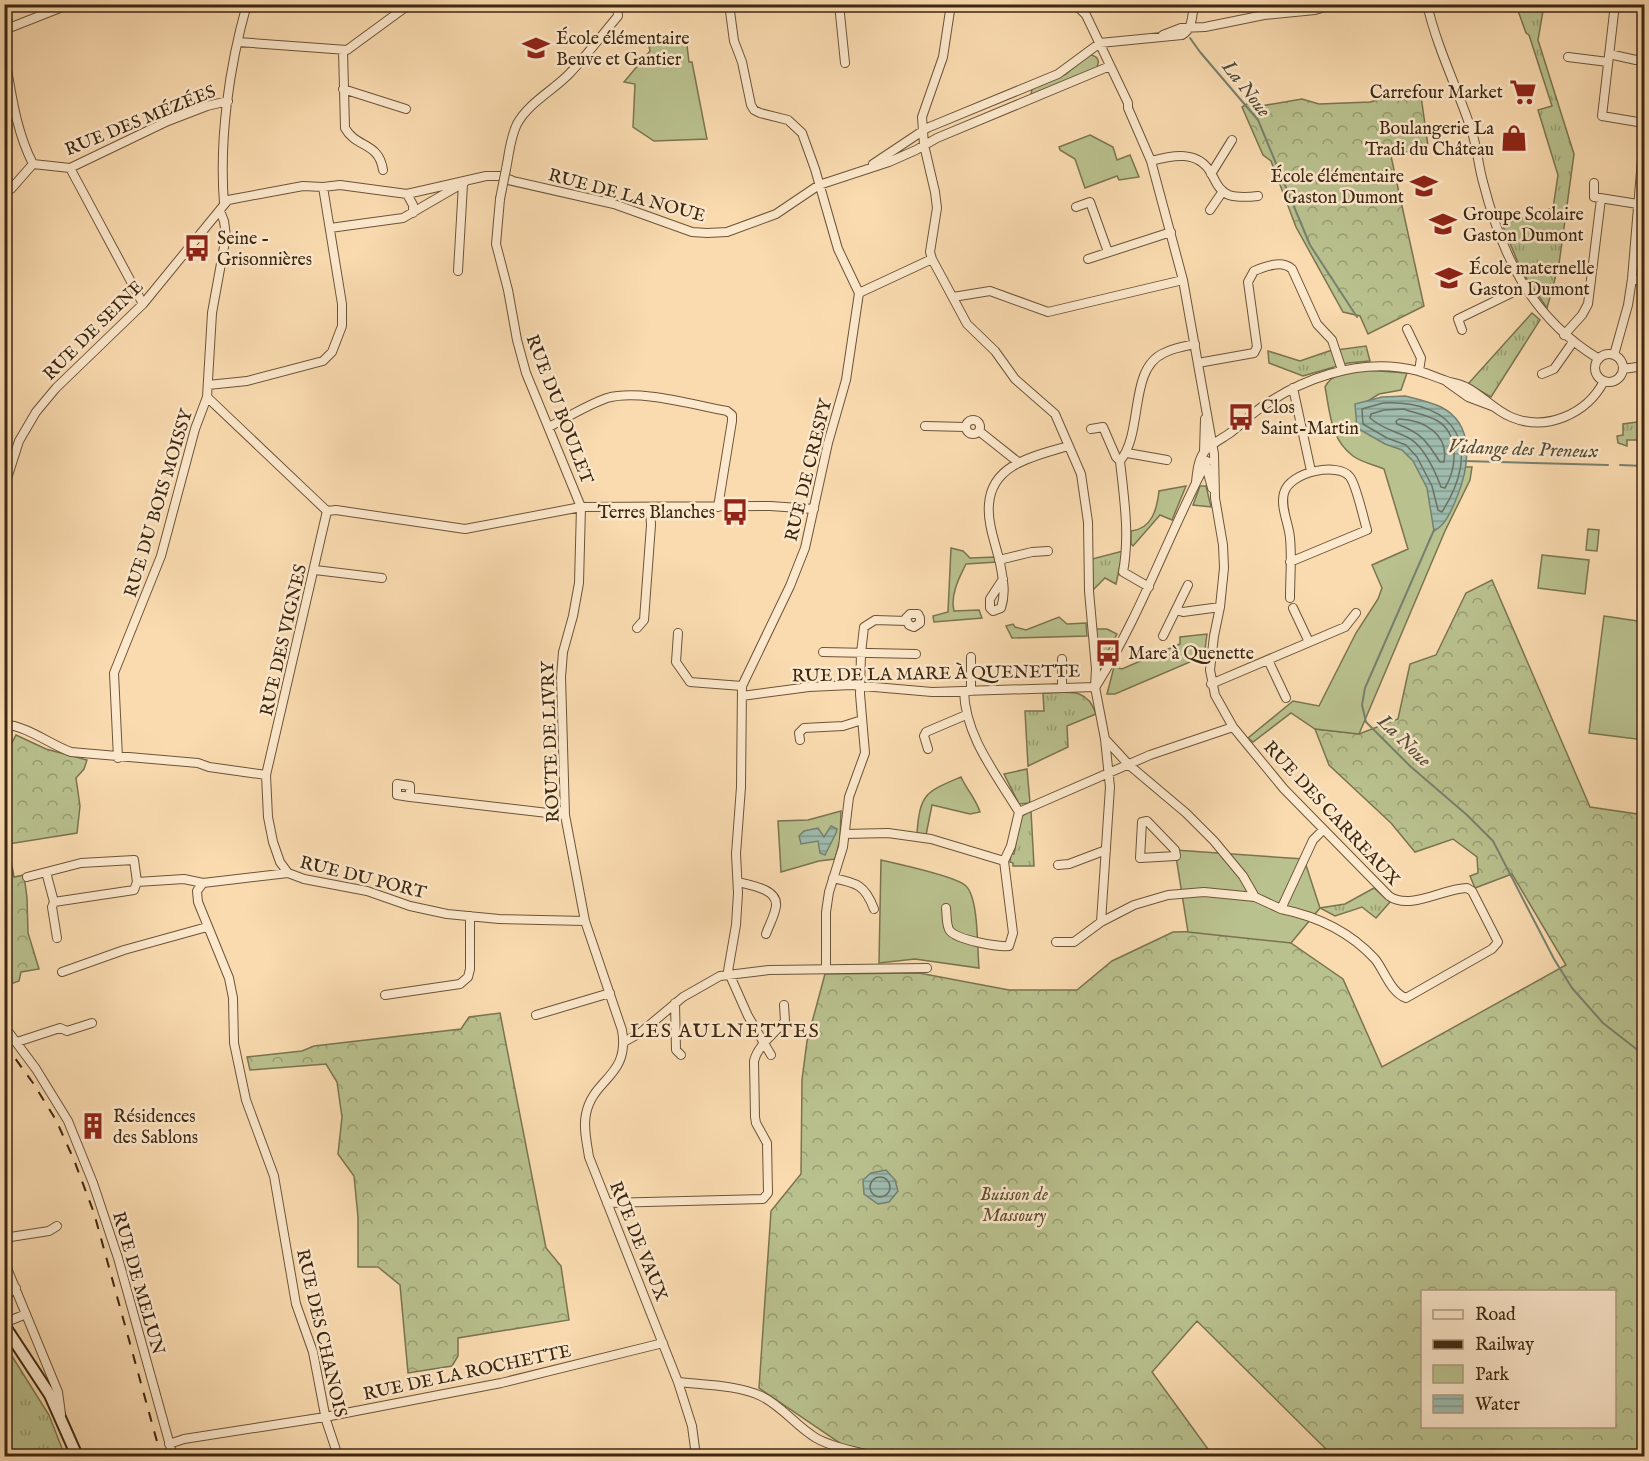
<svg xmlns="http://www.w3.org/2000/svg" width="1649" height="1461" font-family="'IM FELL English',serif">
	<defs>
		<pattern id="grass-tufts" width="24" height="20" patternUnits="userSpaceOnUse" patternTransform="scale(1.5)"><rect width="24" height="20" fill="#b9c18e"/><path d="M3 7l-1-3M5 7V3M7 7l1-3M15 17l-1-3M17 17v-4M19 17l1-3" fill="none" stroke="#989d73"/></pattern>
		<pattern id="forest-crowns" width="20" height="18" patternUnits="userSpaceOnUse" patternTransform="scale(1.5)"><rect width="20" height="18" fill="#b9c18e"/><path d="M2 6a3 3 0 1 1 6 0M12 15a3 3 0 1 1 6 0" fill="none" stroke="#989d73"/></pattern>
		<pattern id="water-rules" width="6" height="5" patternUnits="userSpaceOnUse" patternTransform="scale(1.5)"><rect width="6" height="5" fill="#9ebbae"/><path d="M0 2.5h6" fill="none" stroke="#82988c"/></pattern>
	</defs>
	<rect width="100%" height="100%" fill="#fadbb0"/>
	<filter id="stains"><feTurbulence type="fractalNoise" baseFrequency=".00333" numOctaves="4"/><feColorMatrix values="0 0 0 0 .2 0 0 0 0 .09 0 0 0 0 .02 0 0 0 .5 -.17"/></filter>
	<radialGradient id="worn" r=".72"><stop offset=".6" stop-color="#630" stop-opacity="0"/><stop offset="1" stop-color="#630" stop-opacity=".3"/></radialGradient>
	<!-- grass -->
	<path fill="url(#grass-tufts)" stroke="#7a7450" stroke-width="1.5" d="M1516 5H1544L1538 40 1574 154 1559 264 1547 308 1522 272 1502 224 1553 208 1558 175 1538 110 1552 106 1529 35 1526 33Z
		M1532 313 1540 320 1491 397 1468 384Z
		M1366 346 1370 361 1348 363 1303 376 1269 363 1268 351 1300 361 1329 351Z
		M1644 421V440H1627V446L1618 443 1617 436 1623 435V424Z
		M1123 551 1116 584 1105 578 1093 590 1092 559Z
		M1043 693C1067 693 1087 686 1096 714L1067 726 1068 747 1028 766 1025 711H1044Z
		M1027 769 1030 803 1019 804 1004 774Z
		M1031 811 1034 866H1013V863L1010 862 1011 854H1014L1020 817Z
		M1374 888 1390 902 1376 918 1362 907 1335 916 1320 908 1345 904Z
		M5 1345 49 1415 65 1456H5Z"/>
	<!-- forest -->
	<path fill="url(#forest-crowns)" stroke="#7a7450" stroke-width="1.5" fill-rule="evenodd" d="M1420 89 1428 146 1391 156 1424 306 1368 334 1360 316 1343 312 1296 227 1271 161 1263 155 1242 107 1253 100 1261 106 1302 99 1319 104 1370 102Z
		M1492 580 1590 807 1644 815V1456H1333L1197 1321 1152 1372 1213 1456H844V1446L759 1388 771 1211 801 1174 802 1080 807 1041 825 974 919 973 1009 990H1077L1112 961 1173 932 1272 930 1343 979 1382 1067 1566 965 1512 874 1475 888 1470 876 1478 873 1477 857 1453 839 1415 852 1391 823 1329 765 1315 729 1359 734 1398 719 1410 664 1436 655 1466 593ZM1422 1292H1614V1426H1422Z
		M16 735 46 749 87 760 84 769 76 778 80 806 77 833 8 844 14 877 24 875 27 898 28 933 39 969 21 972 19 981 5 986 4 758Z
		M500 1013 546 1248 561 1266 569 1320 458 1338V1356L452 1366 408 1373 400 1285 378 1267H358V1217L354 1176 338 1154 342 1117 337 1082 326 1064 250 1070 247 1057 302 1051 314 1046 461 1029 469 1017Z"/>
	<!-- green -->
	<path fill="#b9c18e" stroke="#7a7450" stroke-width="1.5" d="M686 37 689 62H692L707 139 654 141 633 127 635 84 624 82 650 51 649 46 658 45 659 40Z
		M1090 55C1100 56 1100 64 1095 70L1031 95 1032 88 1066 74 1084 58Z
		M1090 135 1113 147 1117 160 1130 155 1139 177 1119 180 1117 176 1085 188 1075 159 1060 150 1059 147Z
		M1365 370 1407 373 1401 390 1379 394 1360 406 1459 467H1472L1470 480 1445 531 1359 734 1315 729 1291 713 1253 742 1248 738 1293 701 1319 706 1356 633 1378 599 1382 588 1372 565 1408 549 1384 469C1374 465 1361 462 1353 456 1330 439 1330 412 1325 387 1332 372 1351 372 1365 370Z
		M1186 486 1172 520 1160 515 1133 546 1131 544V531C1152 529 1157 509 1159 491Z
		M1200 486H1206L1211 507 1193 505Z
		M1588 529 1599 530 1597 551 1586 550Z
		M951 548 963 551 970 558 996 557 997 562 966 564C959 578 950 595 954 611L979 610 982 618 934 622 933 616 948 612Z
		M1542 555 1589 560 1585 594 1538 588Z
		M1604 616 1644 622V740L1589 733Z
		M1059 617 1067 624 1086 623 1087 636 1012 638 1006 626 1013 624 1015 627 1026 630Z
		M1095 629H1107L1117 634 1101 664H1099Z
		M1207 634 1204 656 1115 694H1107L1114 667 1122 669 1180 644V637Z
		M961 777C967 790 976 799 980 812L970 814 932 805 926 835 917 833C920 793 926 792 961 777Z
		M841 811 840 840 835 859 819 861 781 872 778 821 808 820Z
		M1175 850 1304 859 1320 908 1291 943 1188 932Z
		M881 860C897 864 957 876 966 886 979 899 977 949 979 968L915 959 879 963Z"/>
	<!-- water -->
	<path fill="url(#water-rules)" stroke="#77806f" stroke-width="1.5" d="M1405 396C1417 399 1430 402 1441 407 1476 425 1469 467 1457 497 1452 509 1446 525 1434 531L1427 488 1413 461 1402 450 1385 444 1357 428 1355 404 1382 397Z
		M831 826 837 829 836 833 825 855 820 853 818 841 801 844 799 836 804 831 818 828 824 837Z
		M886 1170 895 1180 898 1191 889 1202 878 1204 864 1194 863 1180 871 1173Z"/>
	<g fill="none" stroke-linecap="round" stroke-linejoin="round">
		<!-- shore -->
		<path stroke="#6d7160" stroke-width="1.5" d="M1383 403C1459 400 1482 449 1442 512L1438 510 1432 486 1417 457 1406 445 1387 438 1363 424 1362 409Z
			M1404 409C1414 413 1426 415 1436 420 1460 433 1457 468 1445 488L1441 487C1435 471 1424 445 1407 437 1394 431 1381 428 1370 418L1371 414 1384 410Z
			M1399 419C1424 420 1449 434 1444 462H1440C1426 440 1421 433 1397 424L1396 421Z
			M870 1187a10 10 0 1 1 20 0a10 10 0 1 1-20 0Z"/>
		<!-- stream -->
		<path stroke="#77806f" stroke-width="2" d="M1190 38 1200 52 1258 120 1310 245 1357 317
			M1464 461 1608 465
			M1620 465 1644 466
			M1434 530 1365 688 1362 705 1366 722 1410 766 1467 815 1493 841 1554 959 1572 988 1603 1023 1644 1055"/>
		<defs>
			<path id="street" d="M729 4 734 41 742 62 751 105 754 110 760 113 788 120 802 133 815 169 838 249 859 293 846 380 828 443 805 548 790 586 742 686 741 787 736 854 738 893 736 925 728 971 748 1016 771 1055
				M839 4 845 63
				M951 4 943 57 922 117 924 145 935 192 937 208 930 252 932 259 967 324 995 351 1015 379 1055 414 1081 474 1088 522 1089 591 1096 669 1095 687 1105 739 1110 787 1101 922
				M1075 4 1086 15 1128 103V108L1151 161 1183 280 1214 454 1215 498 1223 545 1224 568 1220 607 1214 636 1210 670 1215 695 1233 727 1284 789 1389 896C1410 911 1444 888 1467 888L1472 891 1498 942 1492 949 1406 998C1391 993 1384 970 1375 959 1350 932 1316 916 1281 909
				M1427 4C1437 48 1457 87 1471 129 1477 146 1478 164 1483 182 1502 256 1531 318 1599 359
				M1615 4 1602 116 1644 123
				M4 30 70 4
				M1163 35 1181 28 1205 27 1264 15 1315 10 1335 4
				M238 42 347 50 403 9 414 4
				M343 50 345 128C356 148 379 142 383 170
				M4 52C11 90 15 129 33 164
				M1609 54 1636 60
				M1568 57 1608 62
				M343 89 406 109
				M1151 161C1173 155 1198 150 1211 173 1216 182 1219 191 1229 195 1238 198 1249 197 1258 196
				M873 164 927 128 1058 74 1100 43 1182 35C1193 29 1192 15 1194 4
				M70 168 143 304
				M506 169C509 155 510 138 517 124 528 103 554 90 570 73 587 55 602 35 618 16L617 4
				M1211 174 1232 140
				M508 180 614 204 692 232 707 233 727 232 776 214 819 185 889 162 916 150 937 138 1110 66
				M1594 183V197L1644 205
				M4 193 11 189 33 164 70 168 168 121 207 106 228 101
				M407 194 413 205V213
				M500 199 496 244 508 290 517 340 526 373 581 507 579 583 573 616 563 652 561 677 565 815 585 921 622 1030C630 1077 593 1078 586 1114 583 1128 587 1143 589 1157L678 1382 692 1426 696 1456
				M224 204C219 139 229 67 247 4
				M1076 207 1090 202 1108 252
				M1210 210 1223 191
				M220 211 224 221 226 236 212 313 207 397 327 511
				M330 228 403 218 465 182
				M1088 259 1171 232
				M458 271 463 184
				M1632 279 1644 281
				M859 293 932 259
				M953 297 990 291 1048 312 1183 280
				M1407 329 1421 358 1419 371
				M1462 330 1458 319 1524 287
				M1564 335 1582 315 1588 304 1601 199
				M1595 368a14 14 0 1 1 28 0a14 14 0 1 1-28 0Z
				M1614 355 1628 305 1632 279 1644 136
				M1198 363 1254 353 1257 347 1248 282 1254 271C1266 266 1282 260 1292 269L1317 324 1332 340 1342 370
				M1623 369 1644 366
				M1542 374 1554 369 1573 342
				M1447 382 1468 397 1492 406
				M208 385 247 381 323 361 332 352 342 326V304L323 187
				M1293 388 1311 471
				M966 427a7 7 0 1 1 14 0a7 7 0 1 1-14 0Z
				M925 426 966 427
				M549 427C568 417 587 405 607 398 640 389 693 405 727 411L732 415V421L718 507
				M1091 429 1103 427 1116 457 1120 461
				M979 431 1018 462
				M1204 452 1205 419
				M1127 453 1167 460
				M1205 462 1212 488
				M1196 482C1197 473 1198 459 1205 451 1211 444 1223 438 1230 433 1238 427 1244 421 1251 415 1297 379 1360 356 1418 371 1427 373 1435 377 1444 380 1451 383 1459 383 1466 387 1482 395 1494 410 1511 417 1546 432 1587 414 1604 381
				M4 488 19 441 36 412 56 388 143 304 228 200 303 186 323 187 340 185 407 194 486 176H501L511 180
				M327 511 336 510 465 529 581 507 770 506 814 509
				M999 560 1032 552 1048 551
				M1290 562 1367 530C1363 517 1357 487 1350 477 1339 462 1290 471 1284 493 1280 507 1289 524 1290 538 1292 558 1290 578 1290 598
				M315 570 382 578
				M1003 579 990 599V608L993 611 1001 608C1006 593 1003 579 1000 563 996 545 987 523 989 504 992 463 1036 456 1068 446
				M1149 587 1123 572C1130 535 1124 498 1120 461 1144 432 1128 369 1164 353 1173 348 1185 346 1195 344
				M1293 608 1309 642
				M1176 610 1183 612 1220 607
				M637 628 644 620 651 525 650 508
				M678 633 676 662 690 682 742 686
				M1163 636 1188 585
				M823 652 916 654
				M1062 659V688
				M1268 660 1286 698
				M1211 684 1345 627 1356 613
				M1096 686C1141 615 1168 535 1207 461
				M971 691V657
				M742 696 809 687 851 685 932 692 1095 687
				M4 724C29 727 49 744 71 752L198 763 209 767 266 775 268 817 273 842 280 862 288 873 304 879 367 891 410 906 447 914 499 919 585 921
				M800 740 799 733 804 728 843 726 862 720
				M1106 740 1129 765 1186 813 1214 841 1243 876 1255 897 1281 909 1313 840 1323 830
				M928 749 924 736 926 732 966 715
				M118 758 114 673 161 556 195 429 207 397
				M266 775 327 511
				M410 797V786L397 784V795L410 797 565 815
				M1019 812 1150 755 1233 727
				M1147 821 1175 850 1176 856 1140 858 1142 822Z
				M845 834 888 833 931 839 1004 861
				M1058 865 1069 864 1106 850
				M46 872 54 902 134 890 137 882
				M288 873 203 883 197 891 198 902 229 978 233 998 234 1043 246 1100 274 1176 296 1304 313 1352 326 1420 338 1456
				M27 877 81 863 134 860 137 882 184 879 203 883
				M833 878C857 883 865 885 874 909
				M738 882C750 885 778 889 776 906 775 915 769 925 766 934
				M54 902 52 907 57 938
				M946 908C947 916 946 926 950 931 958 940 997 947 1009 946L1013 933 1004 861 1011 846 1019 812C996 774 965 736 964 691
				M1056 942H1074L1101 922 1134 905 1168 895 1204 892 1255 897
				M826 969V912L829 892 843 847 849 797 865 753 860 694 861 653 864 627 875 620 907 621 909 625 914 627 920 623V618L918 614H910L906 618 907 621
				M62 972 124 950 207 927
				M385 995 460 984 468 977 470 969V916
				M675 1003 676 1050 681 1055
				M536 1015 610 993
				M4 1026 36 1069 68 1121 93 1183 118 1258 173 1456
				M17 1042 60 1028 67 1031 92 1023
				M624 1042 640 1033 683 997 720 976 769 970 927 968
				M607 1203 763 1199 768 1193 767 1143 756 1123 755 1117 754 1061C758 1045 774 1034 785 1021L784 1005
				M4 1238 49 1231 57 1226
				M4 1261 58 1392 61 1414
				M4 1296 16 1288
				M4 1323 26 1314
				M678 1382C704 1385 737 1385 761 1396 782 1406 796 1426 816 1438 834 1448 855 1451 874 1456
				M169 1444 184 1439 325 1417 501 1383 663 1343"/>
			<path id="secondary" d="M4 1325 50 1395 77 1456"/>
		</defs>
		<!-- street casing -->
		<use href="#street" stroke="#6c5439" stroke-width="10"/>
		<!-- secondary casing -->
		<use href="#secondary" stroke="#3c2711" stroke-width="14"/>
		<!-- street -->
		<use href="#street" stroke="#fce8cc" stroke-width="8"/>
		<!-- secondary -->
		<use href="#secondary" stroke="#fce8cc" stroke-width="10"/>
		<!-- rail -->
		<path stroke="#3c2711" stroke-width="2" stroke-dasharray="10 10" stroke-linecap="butt" d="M4 1043 33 1083 56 1120 74 1160 94 1213 161 1456"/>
		<defs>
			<path id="street-bridge" d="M500 199 506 169"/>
		</defs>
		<!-- street-bridge casing -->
		<use href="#street-bridge" stroke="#6c5439" stroke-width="10" stroke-linecap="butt"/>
		<!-- street-bridge -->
		<use href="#street-bridge" stroke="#fce8cc" stroke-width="8"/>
	</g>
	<!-- icons -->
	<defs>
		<symbol id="school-bare" viewBox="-9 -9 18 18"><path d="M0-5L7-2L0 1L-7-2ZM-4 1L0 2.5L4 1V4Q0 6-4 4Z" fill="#8f2418" stroke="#fce8cc" stroke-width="2.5" paint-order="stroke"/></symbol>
		<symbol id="supermarket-bare" viewBox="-9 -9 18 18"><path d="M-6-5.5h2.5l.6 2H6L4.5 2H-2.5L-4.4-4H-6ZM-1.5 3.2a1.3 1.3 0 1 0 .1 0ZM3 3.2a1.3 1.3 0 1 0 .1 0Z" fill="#8f2418" stroke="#fce8cc" stroke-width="2.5" paint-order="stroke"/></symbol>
		<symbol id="shop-bare" viewBox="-9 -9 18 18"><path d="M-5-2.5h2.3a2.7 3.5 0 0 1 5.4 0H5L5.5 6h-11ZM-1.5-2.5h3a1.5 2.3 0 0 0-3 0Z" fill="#8f2418" stroke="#fce8cc" stroke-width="2.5" paint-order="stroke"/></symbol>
		<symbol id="bus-bare" viewBox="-9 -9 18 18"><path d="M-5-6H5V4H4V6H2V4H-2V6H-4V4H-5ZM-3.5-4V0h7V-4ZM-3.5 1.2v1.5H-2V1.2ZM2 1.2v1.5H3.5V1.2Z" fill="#8f2418" stroke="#fce8cc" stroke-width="2.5" paint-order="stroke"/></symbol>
		<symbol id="building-bare" viewBox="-9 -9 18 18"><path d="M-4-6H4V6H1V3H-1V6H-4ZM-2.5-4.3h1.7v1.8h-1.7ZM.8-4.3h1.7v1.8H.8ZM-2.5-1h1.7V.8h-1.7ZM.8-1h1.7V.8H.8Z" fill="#8f2418" stroke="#fce8cc" stroke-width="2.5" paint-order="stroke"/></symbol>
	</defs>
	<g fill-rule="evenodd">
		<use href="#school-bare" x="517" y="29" width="38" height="38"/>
		<use href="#supermarket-bare" x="1504" y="73" width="38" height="38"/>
		<use href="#shop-bare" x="1495" y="119" width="38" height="38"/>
		<use href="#school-bare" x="1405" y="167" width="38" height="38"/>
		<use href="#school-bare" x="1424" y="205" width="38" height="38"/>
		<use href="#bus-bare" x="178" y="229" width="38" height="38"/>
		<use href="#school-bare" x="1430" y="259" width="38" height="38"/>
		<use href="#bus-bare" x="1222" y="398" width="38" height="38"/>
		<use href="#bus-bare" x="716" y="493" width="38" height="38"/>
		<use href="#bus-bare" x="1089" y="634" width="38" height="38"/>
		<use href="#building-bare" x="74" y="1107" width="38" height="38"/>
	</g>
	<g text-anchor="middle" stroke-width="5" stroke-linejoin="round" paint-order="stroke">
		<!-- poi labels -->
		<g font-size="18" fill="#3c2711" stroke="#fce8cc" text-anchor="start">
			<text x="556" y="44">École élémentaire<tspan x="556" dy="21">Beuve et Gantier</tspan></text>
			<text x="1503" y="98" text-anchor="end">Carrefour Market</text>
			<text x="1494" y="134" text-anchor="end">Boulangerie La<tspan x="1494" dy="21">Tradi du Château</tspan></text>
			<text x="1404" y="182" text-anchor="end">École élémentaire<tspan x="1404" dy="21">Gaston Dumont</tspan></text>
			<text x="1463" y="220">Groupe Scolaire<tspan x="1463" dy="21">Gaston Dumont</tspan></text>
			<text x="217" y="244">Seine -<tspan x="217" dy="21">Grisonnières</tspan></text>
			<text x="1469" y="274">École maternelle<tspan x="1469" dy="21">Gaston Dumont</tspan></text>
			<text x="1261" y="413">Clos<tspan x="1261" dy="21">Saint-Martin</tspan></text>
			<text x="715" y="518" text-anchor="end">Terres Blanches</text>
			<text x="1128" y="659">Mare à Quenette</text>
			<text x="113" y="1122">Résidences<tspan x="113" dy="21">des Sablons</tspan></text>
		</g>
		<!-- street labels -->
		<g font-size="18" fill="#3c2711" stroke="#fce8cc">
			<text transform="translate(140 120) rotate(-22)" y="6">RUE DES MÉZÉES</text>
			<text transform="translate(627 195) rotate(15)" y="6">RUE DE LA NOUE</text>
			<text transform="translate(93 330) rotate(-45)" y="6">RUE DE SEINE</text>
			<text transform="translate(560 409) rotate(69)" y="6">RUE DU BOULET</text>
			<text transform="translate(808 470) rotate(-76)" y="6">RUE DE CRESPY</text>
			<text transform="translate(158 503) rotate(-73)" y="6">RUE DU BOIS MOISSY</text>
			<text transform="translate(283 640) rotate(-77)" y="6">RUE DES VIGNES</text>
			<text transform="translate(936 673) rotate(-1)" y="6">RUE DE LA MARE À QUENETTE</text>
			<text transform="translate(550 742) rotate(-92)" y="6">ROUTE DE LIVRY</text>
			<text transform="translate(1332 813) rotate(47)" y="6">RUE DES CARREAUX</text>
			<text transform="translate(363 877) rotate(14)" y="6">RUE DU PORT</text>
			<text transform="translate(639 1241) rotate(68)" y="6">RUE DE VAUX</text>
			<text transform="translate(139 1283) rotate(74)" y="6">RUE DE MELUN</text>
			<text transform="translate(322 1333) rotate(77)" y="6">RUE DES CHANOIS</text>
			<text transform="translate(467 1372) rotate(-12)" y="6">RUE DE LA ROCHETTE</text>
		</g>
		<!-- park labels -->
		<g font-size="18" font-style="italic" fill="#5b4e30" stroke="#fce8cc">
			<text x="1014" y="1200">Buisson de<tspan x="1014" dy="21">Massoury</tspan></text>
		</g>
		<!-- water labels -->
		<g font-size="20" font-style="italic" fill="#544c38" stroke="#fce8cc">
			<text transform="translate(1247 88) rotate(52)" y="7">La Noue</text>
			<text transform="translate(1523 448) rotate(2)" y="7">Vidange des Preneux</text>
			<text transform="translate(1405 740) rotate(44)" y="7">La Noue</text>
		</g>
		<!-- neighbourhood labels -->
		<g font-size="20" letter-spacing="1.5" fill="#3c2711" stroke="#fce8cc">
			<text x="725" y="1037">LES AULNETTES</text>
		</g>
	</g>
	<!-- margin -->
	<rect width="1649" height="1461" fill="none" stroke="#fadbb0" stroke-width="24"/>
	<rect x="6" y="6" width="1637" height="1449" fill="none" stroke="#3c2711" stroke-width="3"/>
	<rect x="12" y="12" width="1625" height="1437" fill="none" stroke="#3c2711" stroke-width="1.5"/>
	<!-- legend -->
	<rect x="1421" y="1290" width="195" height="138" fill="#fce8cc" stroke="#af9b81" stroke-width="1.5"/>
	<rect x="1433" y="1310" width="30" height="9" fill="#fce8cc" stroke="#af9b81" stroke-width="1.5"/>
	<text x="1475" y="1320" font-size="18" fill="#3c2711">Road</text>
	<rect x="1433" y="1340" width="30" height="9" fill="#3c2711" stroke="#af9b81" stroke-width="1.5"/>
	<text x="1475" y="1350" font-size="18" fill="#3c2711">Railway</text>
	<rect x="1433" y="1365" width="30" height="18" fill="#b9c18e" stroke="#af9b81" stroke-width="1.5"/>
	<text x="1475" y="1380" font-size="18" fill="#3c2711">Park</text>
	<rect x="1433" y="1395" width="30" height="18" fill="url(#water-rules)" stroke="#af9b81" stroke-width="1.5"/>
	<text x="1475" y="1410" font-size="18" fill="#3c2711">Water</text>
	<rect width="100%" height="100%" filter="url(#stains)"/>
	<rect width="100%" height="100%" fill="url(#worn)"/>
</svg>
